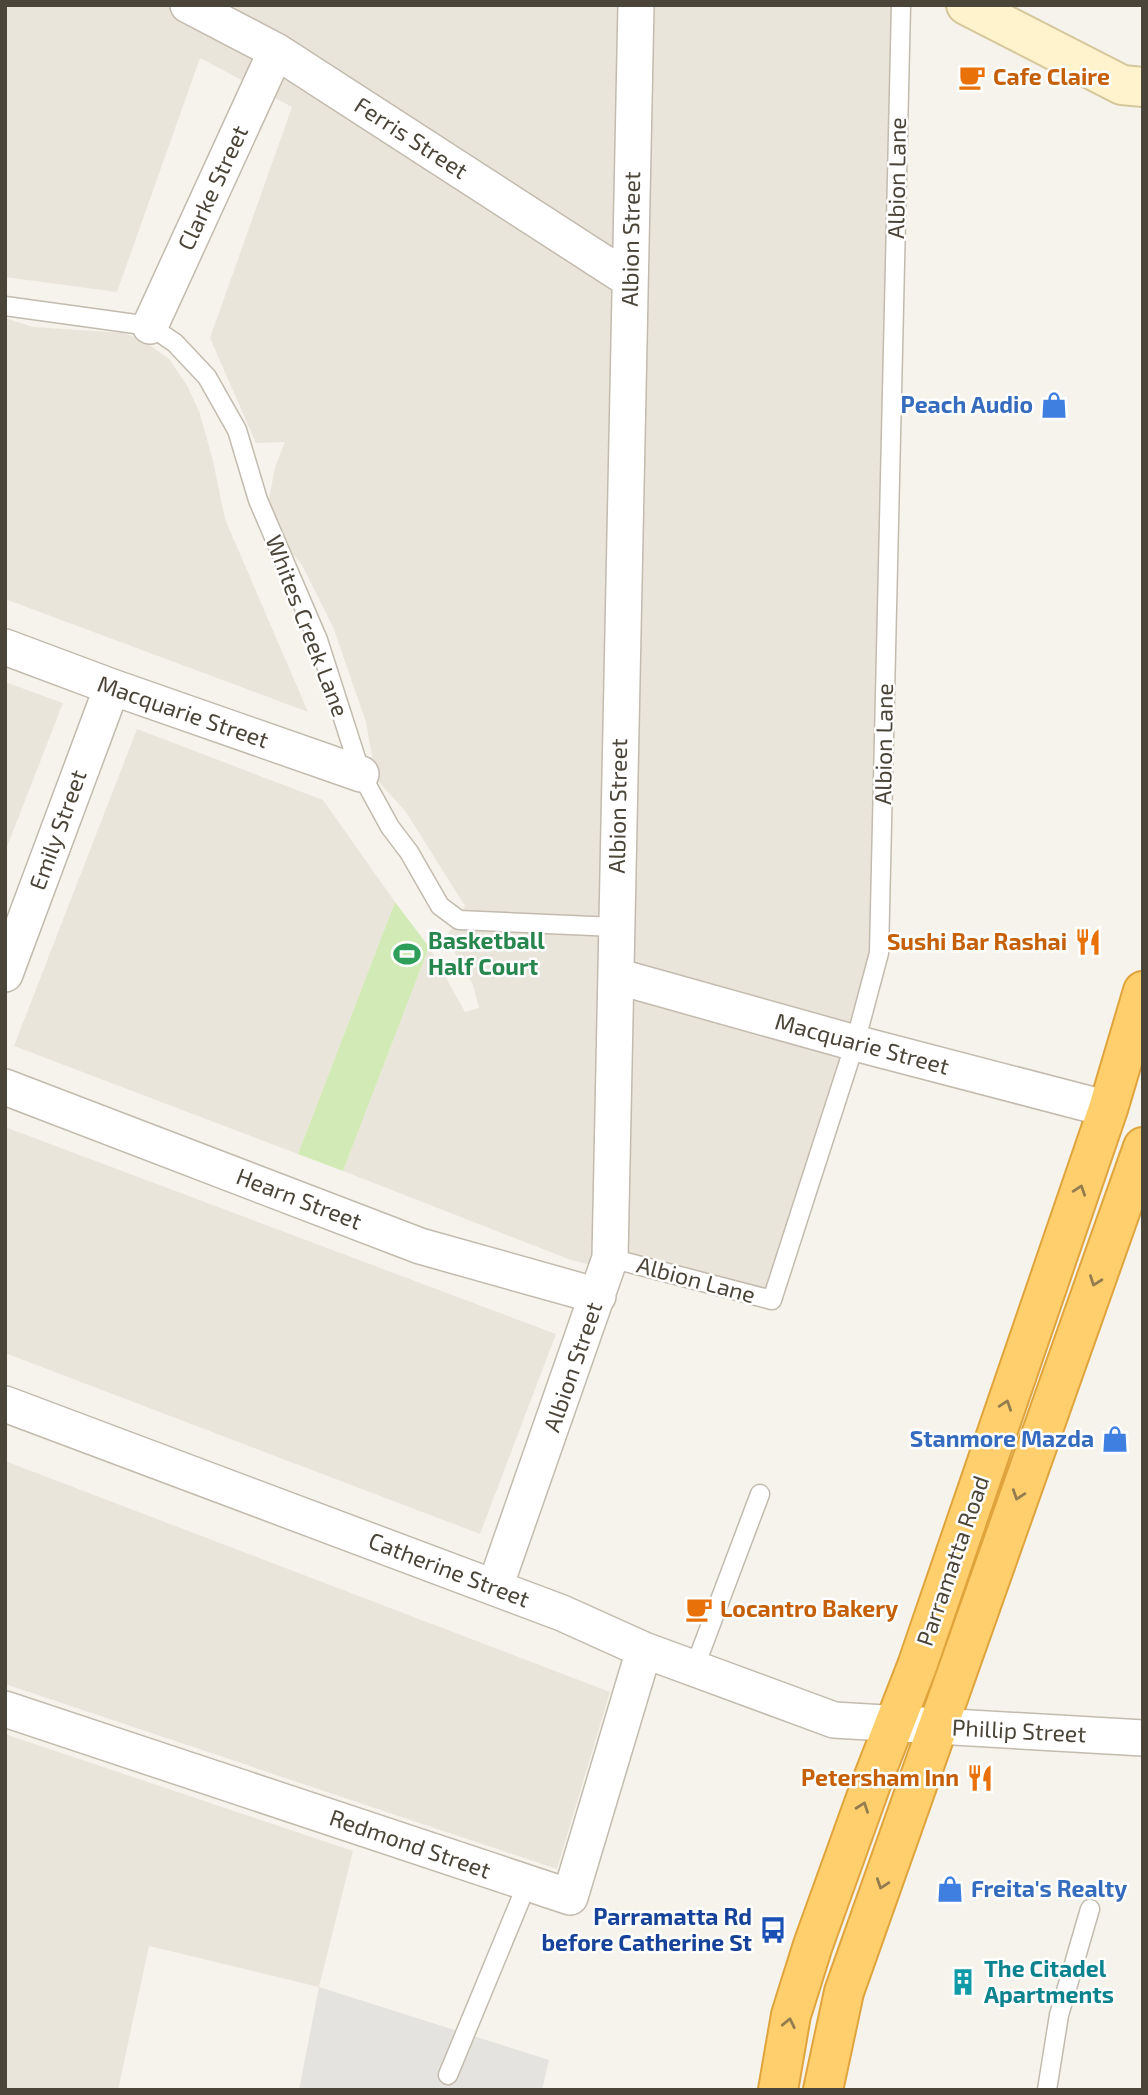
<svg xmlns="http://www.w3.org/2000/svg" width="1148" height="2095" font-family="'Exo 2',sans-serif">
	<rect width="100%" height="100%" fill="#f6f3ec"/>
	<!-- residential -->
	<path fill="#eae5da" d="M5 5H901L879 953 772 1300 610 1258 607 1269 571 1260 343 1171 429 947 465 1012 479 1008 473 985 446 937 465 906 406 812 376 779 366 722 333 627 302 565 274 532 267 510 275 467 285 442 256 443 210 338 292 107 200 58 117 292 5 277Z
		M5 318 33 327 124 333 144 341 169 359 188 387 200 414 213 461 225 519 308 712 5 599Z
		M5 682 63 703 5 852Z
		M137 729 323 800 395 902 298 1154 14 1046Z
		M5 1127 556 1334 480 1534 5 1353Z
		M5 1461 610 1692 557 1869 5 1684Z
		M5 1734 353 1851 319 1987 149 1946 118 2090H5Z"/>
	<!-- green -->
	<path fill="#d2eab5" d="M395 902 429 947 343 1171 298 1154Z"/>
	<!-- parking -->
	<path fill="#e5e3e0" d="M319 1987 549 2060 542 2090H299Z"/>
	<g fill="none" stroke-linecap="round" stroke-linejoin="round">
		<defs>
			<path id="lane" d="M5 306 150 326 175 343 207 377 237 430 258 500 318 640 361 774 390 827 409 852 440 906 459 920 615 927
				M610 1258 772 1300 855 1043 879 953 901 5
				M694 1669 760 1494
				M448 2075 527 1884
				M1047 2090 1059 2015 1090 1909"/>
			<path id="street" d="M188 5 276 51 630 280
				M150 326 276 51
				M5 647 112 687 361 774
				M5 974 112 687
				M616 976 855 1043 1108 1109
				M5 1087 420 1246 598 1296
				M5 1404 562 1613 644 1650 834 1720 1143 1738
				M495 1587 610 1258 636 5
				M5 1709 570 1897 644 1650"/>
			<path id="secondary" d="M966 5 1122 85 1143 87"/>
			<path id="highway" d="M778 2090 791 2015 813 1945 871 1784 917 1666 1108 1109 1143 991
				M823 2090 844 1992 1143 1147"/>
		</defs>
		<!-- lane casing -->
		<use href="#lane" stroke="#c2bbae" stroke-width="21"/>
		<!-- street casing -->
		<use href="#street" stroke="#c2bbae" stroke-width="38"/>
		<!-- secondary casing -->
		<use href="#secondary" stroke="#d6c79b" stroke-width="42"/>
		<!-- highway casing -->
		<use href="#highway" stroke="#e0a43c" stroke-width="42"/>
		<!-- lane -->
		<use href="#lane" stroke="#fff" stroke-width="18"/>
		<!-- street -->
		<use href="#street" stroke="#fff" stroke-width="35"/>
		<!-- secondary -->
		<use href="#secondary" stroke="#fff3cd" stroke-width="38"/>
		<!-- highway -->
		<use href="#highway" stroke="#ffcf6e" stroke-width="38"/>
	</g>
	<!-- one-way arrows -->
	<defs><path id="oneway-chevron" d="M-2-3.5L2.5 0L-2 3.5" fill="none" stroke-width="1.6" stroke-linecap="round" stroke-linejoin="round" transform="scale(1.75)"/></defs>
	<g stroke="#937c4e">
		<use href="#oneway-chevron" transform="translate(1080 1190) rotate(-71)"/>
		<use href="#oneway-chevron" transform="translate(1095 1281) rotate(110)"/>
		<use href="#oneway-chevron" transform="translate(1006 1405) rotate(-71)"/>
		<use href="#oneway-chevron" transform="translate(1018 1495) rotate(109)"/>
		<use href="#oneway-chevron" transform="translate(863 1807) rotate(-70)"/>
		<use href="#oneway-chevron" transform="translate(882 1884) rotate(109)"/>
		<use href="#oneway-chevron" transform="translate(789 2023) rotate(-78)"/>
	</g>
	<!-- icons -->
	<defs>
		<symbol id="cafe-bare" viewBox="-9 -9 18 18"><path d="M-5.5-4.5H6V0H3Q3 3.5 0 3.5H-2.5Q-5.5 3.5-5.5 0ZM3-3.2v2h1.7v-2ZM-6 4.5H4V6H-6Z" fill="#e8710a" stroke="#fff" stroke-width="2.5" paint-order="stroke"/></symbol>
		<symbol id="shop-bare" viewBox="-9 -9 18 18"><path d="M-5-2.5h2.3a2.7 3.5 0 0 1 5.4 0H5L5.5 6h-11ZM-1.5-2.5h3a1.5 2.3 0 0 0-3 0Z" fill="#3f7fe0" stroke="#fff" stroke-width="2.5" paint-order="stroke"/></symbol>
		<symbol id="restaurant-bare" viewBox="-9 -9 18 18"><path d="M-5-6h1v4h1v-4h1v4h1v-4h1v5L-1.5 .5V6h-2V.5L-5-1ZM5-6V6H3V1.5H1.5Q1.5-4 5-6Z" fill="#e8710a" stroke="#fff" stroke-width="2.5" paint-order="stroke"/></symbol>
		<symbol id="stadium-bare" viewBox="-9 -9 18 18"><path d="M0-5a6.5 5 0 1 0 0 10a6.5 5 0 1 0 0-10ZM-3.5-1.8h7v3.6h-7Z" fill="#2e9e5b" stroke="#fff" stroke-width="2.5" paint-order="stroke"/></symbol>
		<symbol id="bus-bare" viewBox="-9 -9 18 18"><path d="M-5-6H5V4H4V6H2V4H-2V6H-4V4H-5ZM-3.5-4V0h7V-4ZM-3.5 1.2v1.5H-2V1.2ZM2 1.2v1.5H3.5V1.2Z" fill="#1a4fb4" stroke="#fff" stroke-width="2.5" paint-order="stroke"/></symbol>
		<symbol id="building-bare" viewBox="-9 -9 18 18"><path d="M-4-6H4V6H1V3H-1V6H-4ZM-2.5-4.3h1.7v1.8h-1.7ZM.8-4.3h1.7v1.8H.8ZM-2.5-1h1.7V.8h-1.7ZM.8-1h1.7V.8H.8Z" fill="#0f9aa8" stroke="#fff" stroke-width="2.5" paint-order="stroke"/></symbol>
	</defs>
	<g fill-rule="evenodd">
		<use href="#cafe-bare" x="953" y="58" width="38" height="38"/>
		<use href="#shop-bare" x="1035" y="386" width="38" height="38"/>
		<use href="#restaurant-bare" x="1069" y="923" width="38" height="38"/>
		<use href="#stadium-bare" x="388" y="935" width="38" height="38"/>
		<use href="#shop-bare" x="1096" y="1420" width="38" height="38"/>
		<use href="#cafe-bare" x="680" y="1590" width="38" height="38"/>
		<use href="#restaurant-bare" x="961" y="1759" width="38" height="38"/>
		<use href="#shop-bare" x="931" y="1870" width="38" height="38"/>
		<use href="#bus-bare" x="754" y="1911" width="38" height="38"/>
		<use href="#building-bare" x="944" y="1963" width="38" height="38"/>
	</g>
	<g text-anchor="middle" stroke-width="5" stroke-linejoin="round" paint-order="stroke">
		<!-- food labels -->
		<g font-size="23" font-weight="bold" fill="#c56008" stroke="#fff" text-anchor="start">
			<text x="993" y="85">Cafe Claire</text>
			<text x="1067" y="950" text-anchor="end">Sushi Bar Rashai</text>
			<text x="720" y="1617">Locantro Bakery</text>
			<text x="959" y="1786" text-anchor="end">Petersham Inn</text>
		</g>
		<!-- street labels -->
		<g font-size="23" fill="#4b4439" stroke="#fff">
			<text transform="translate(411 138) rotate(33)" y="8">Ferris Street</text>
			<text transform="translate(897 178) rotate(-89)" y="8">Albion Lane</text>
			<text transform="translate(213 188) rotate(-65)" y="8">Clarke Street</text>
			<text transform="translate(631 239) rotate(-89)" y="8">Albion Street</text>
			<text transform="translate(307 626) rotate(69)" y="8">Whites Creek Lane</text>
			<text transform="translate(183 712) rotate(19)" y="8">Macquarie Street</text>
			<text transform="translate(884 744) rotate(-89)" y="8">Albion Lane</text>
			<text transform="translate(618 806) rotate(-89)" y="8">Albion Street</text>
			<text transform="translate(58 830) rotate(-70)" y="8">Emily Street</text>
			<text transform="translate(862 1044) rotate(15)" y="8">Macquarie Street</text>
			<text transform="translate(299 1199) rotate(21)" y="8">Hearn Street</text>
			<text transform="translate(696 1280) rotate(15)" y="8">Albion Lane</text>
			<text transform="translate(573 1367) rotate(-71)" y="8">Albion Street</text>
			<text transform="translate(953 1561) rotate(-71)" y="8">Parramatta Road</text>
			<text transform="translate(449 1570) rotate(21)" y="8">Catherine Street</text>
			<text transform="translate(1019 1731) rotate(3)" y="8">Phillip Street</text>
			<text transform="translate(410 1844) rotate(19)" y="8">Redmond Street</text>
		</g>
		<!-- shop labels -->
		<g font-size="23" font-weight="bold" fill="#366cbe" stroke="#fff" text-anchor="end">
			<text x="1033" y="413">Peach Audio</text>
			<text x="1094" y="1447">Stanmore Mazda</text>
			<text x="971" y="1897" text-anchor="start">Freita's Realty</text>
		</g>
		<!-- leisure labels -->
		<g font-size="23" font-weight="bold" fill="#27864d" stroke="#fff" text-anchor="start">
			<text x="428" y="949">Basketball<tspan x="428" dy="26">Half Court</tspan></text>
		</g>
		<!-- transit labels -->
		<g font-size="23" font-weight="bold" fill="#164399" stroke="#fff" text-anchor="end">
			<text x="752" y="1925">Parramatta Rd<tspan x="752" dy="26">before Catherine St</tspan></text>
		</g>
		<!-- culture labels -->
		<g font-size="23" font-weight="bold" fill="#0d838f" stroke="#fff" text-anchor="start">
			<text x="984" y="1977">The Citadel<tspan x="984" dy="26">Apartments</tspan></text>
		</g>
	</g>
	<!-- border -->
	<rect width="1148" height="2095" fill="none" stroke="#4b4439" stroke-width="14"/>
</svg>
